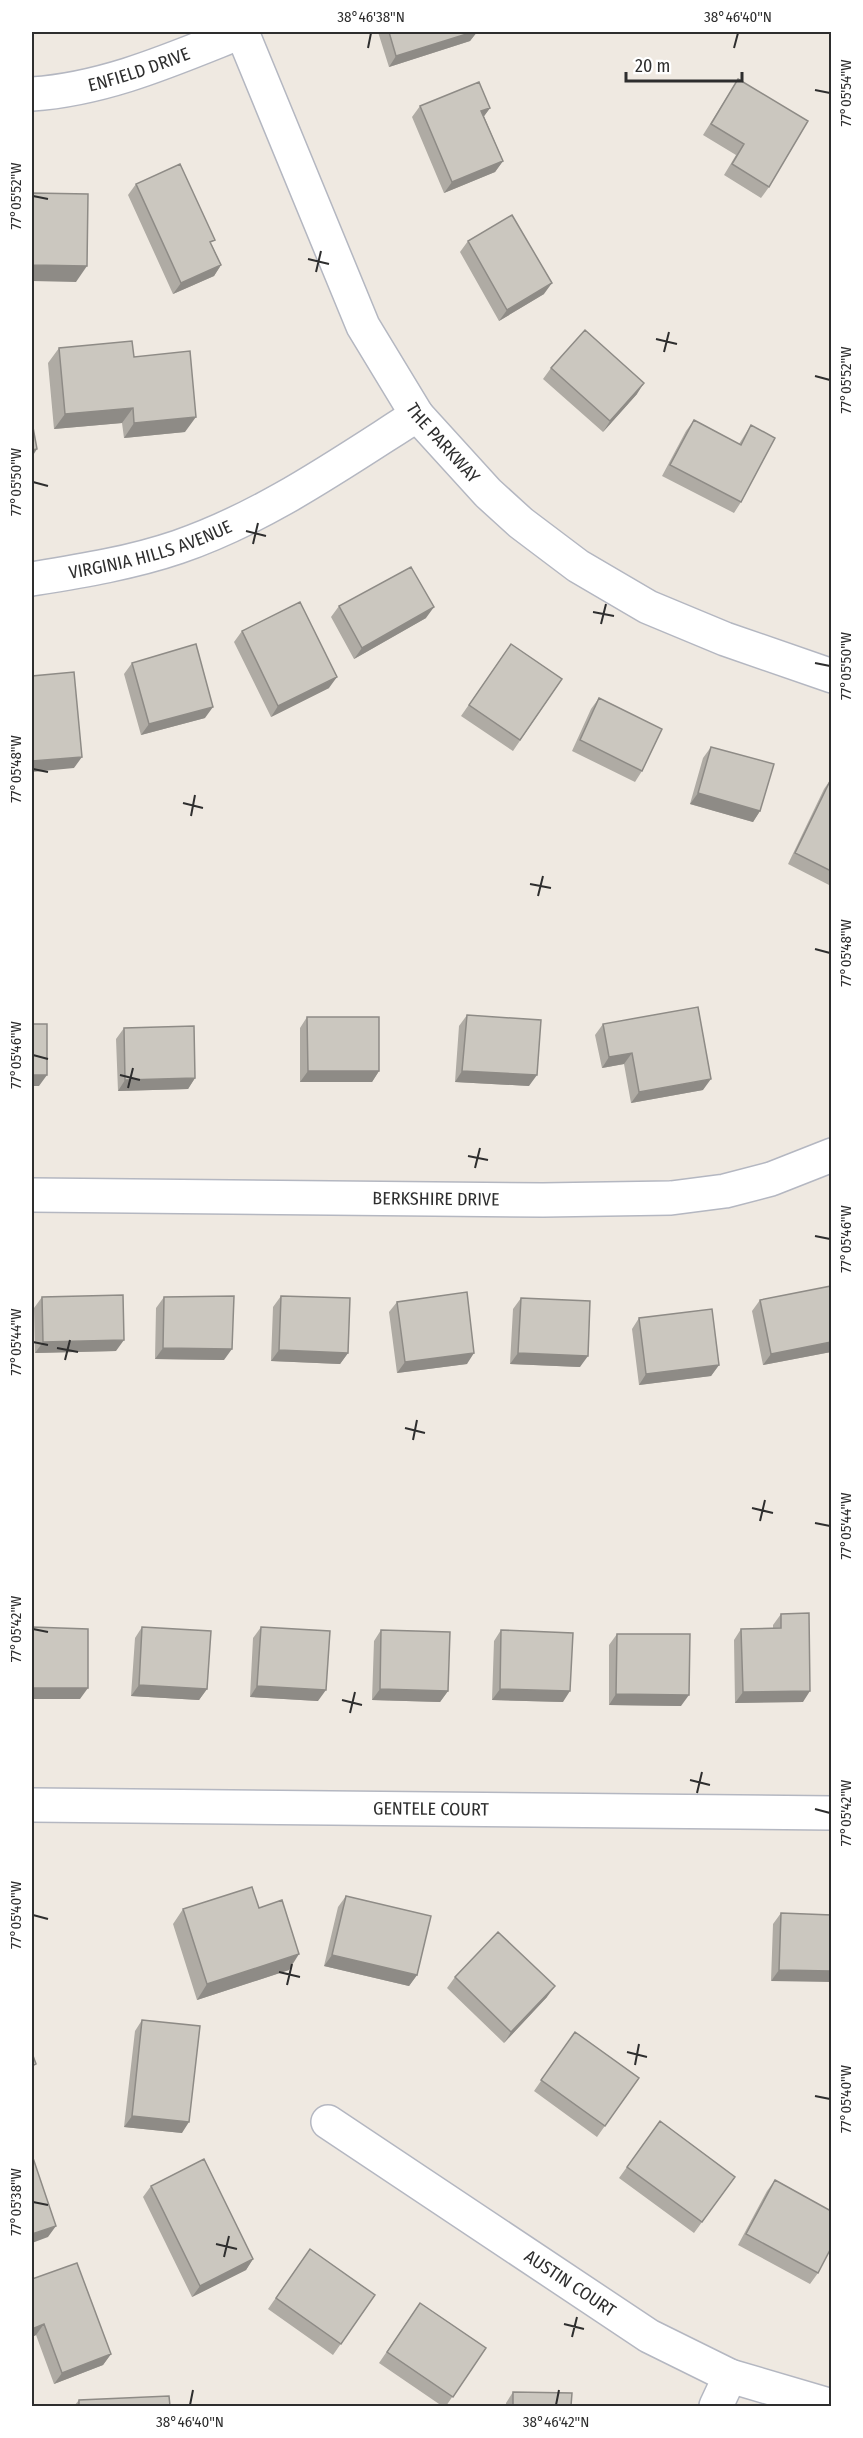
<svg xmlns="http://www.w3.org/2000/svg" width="863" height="2438" font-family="'Fira Sans Condensed',sans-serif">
	<rect width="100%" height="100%" fill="#efe9e1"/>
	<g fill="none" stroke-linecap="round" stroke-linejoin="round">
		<defs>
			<g id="minor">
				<path id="s1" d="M32 94C106 89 173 59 241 32"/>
				<path id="s2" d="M32 579C81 571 131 563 178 547 265 517 340 464 417 415"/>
				<path id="s3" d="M32 1195 543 1200 671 1198 725 1191 771 1179 832 1155"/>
				<path id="s4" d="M328 2122 649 2336 730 2376 832 2406"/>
				<path d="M716 2406 730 2376"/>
			</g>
			<g id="tertiary">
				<path id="s5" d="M242 32 363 326 417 415 488 493 521 523 578 566 648 607 725 639 832 676"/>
				<path id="s6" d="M32 1805 832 1813"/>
			</g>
		</defs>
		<!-- minor casing -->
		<use href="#minor" stroke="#b4b7c1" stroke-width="36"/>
		<!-- tertiary casing -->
		<use href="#tertiary" stroke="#b4b7c1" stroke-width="36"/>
		<!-- minor -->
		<use href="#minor" stroke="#fff" stroke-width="33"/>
		<!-- tertiary -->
		<use href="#tertiary" stroke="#fff" stroke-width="33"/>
	</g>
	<!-- wall -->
	<path fill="#afaba4" d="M378 32H477L470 41 389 67Z
		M738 79 769 187 761 198 724 175 736 155 703 135Z
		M420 106 490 108 484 116 503 161 495 172 444 193 412 117Z
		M136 184 212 245 221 265 214 276 173 294 128 195Z
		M468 241 544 294 499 321 460 252Z
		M59 348 134 357 185 432 124 438 122 423 54 429 48 363Z
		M551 368 637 394 603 432 543 379Z
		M694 420 739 444 751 425 741 502 734 513 662 476 686 431Z
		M339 606 426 618 354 659 331 617Z
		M242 631 329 688 271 717 234 642Z
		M511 644 562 679 513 751 461 716Z
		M132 663 205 718 141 735 124 674Z
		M599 698 642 771 635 782 572 751 591 709Z
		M711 747 760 811 753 822 690 804 703 758Z
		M831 779V886L788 864 824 789Z
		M467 1015 529 1086 455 1082 459 1026Z
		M307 1017 379 1071 372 1082H300V1028Z
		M603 1024 703 1090 631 1103 624 1064 602 1068 595 1035Z
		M124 1028 195 1078 188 1089 118 1091 116 1039Z
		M831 1286V1352L763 1365 752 1311 760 1300Z
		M281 1296 348 1353 340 1364 271 1361 273 1307Z
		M42 1297 116 1351 35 1353 34 1308Z
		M164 1297 224 1360 155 1359 156 1308Z
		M521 1298 580 1367 510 1364 513 1309Z
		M397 1302 467 1364 397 1373 389 1312Z
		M639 1318 719 1365 711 1376 639 1385 632 1329Z
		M781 1614 803 1702 735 1703 734 1640 741 1629H773V1625Z
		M142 1627 207 1689 199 1700 131 1696 135 1638Z
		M261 1627 318 1701 250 1697 253 1638Z
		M381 1630 448 1691 440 1702 372 1700 374 1641Z
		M501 1630 563 1702 492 1700 494 1641Z
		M617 1634 681 1706 609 1705V1645Z
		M346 1896 417 1975 409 1986 324 1966 338 1907Z
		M259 1908 289 1970 197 2000 173 1924 183 1909Z
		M781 1913 831 1915 771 1981 773 1924Z
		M455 1977 547 1997 504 2043 447 1988Z
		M142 2020 182 2133 124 2127 135 2031Z
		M575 2032 639 2078 597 2137 534 2091Z
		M660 2121 735 2177 694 2233 619 2178Z
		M775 2180 818 2273 810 2284 738 2245 767 2191Z
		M151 2186 253 2259 246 2270 192 2297 143 2197Z
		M310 2249 375 2295 333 2355 268 2309Z
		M32 2279 111 2354 103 2365 54 2384 36 2335 32 2337Z
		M420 2303 486 2348 446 2406H442L379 2363Z
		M513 2392 571 2406H506V2403Z
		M79 2400 170 2406H74Z"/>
	<!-- shaded-wall -->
	<path fill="#8e8b86" d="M473 32H477L470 41 389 67 396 56Z
		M490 108 482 119 481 111Z
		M503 161 495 172 444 193 452 182Z
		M32 265 87 266 76 282 32 281Z
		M221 265 214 276 173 294 181 283Z
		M552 283 544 294 499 321 507 310Z
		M644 383 637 394 603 432 610 421Z
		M133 408 122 423 54 429 65 414Z
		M196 417 185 432 124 438 134 423Z
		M37 449 32 457V450Z
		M434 607 426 618 354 659 362 648Z
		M337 677 329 688 271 717 278 706Z
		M213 707 205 718 141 735 149 724Z
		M82 757 74 768 32 772V761Z
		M698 793 760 811 753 822 690 804Z
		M632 1053 624 1064 602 1068 609 1057Z
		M308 1071H379L372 1082H300Z
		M462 1071 537 1075 529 1086 455 1082Z
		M32 1075H47L39 1086H32Z
		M195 1078 188 1089 118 1091 125 1080Z
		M711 1079 703 1090 631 1103 639 1092Z
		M124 1340 116 1351 35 1353 43 1342Z
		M831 1342V1352L763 1365 771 1354Z
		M163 1348 232 1349 224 1360 155 1359Z
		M279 1350 348 1353 340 1364 271 1361Z
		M474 1353 467 1364 397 1373 405 1362Z
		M518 1353 588 1356 580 1367 510 1364Z
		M719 1365 711 1376 639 1385 646 1374Z
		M139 1685 207 1689 199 1700 131 1696Z
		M257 1686 326 1690 318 1701 250 1697Z
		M32 1688H88L80 1699H32Z
		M380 1689 448 1691 440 1702 372 1700Z
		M500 1689 570 1691 563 1702 492 1700Z
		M810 1691 803 1702 735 1703 743 1692Z
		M616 1694 689 1695 681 1706 609 1705Z
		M299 1954 289 1970 197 2000 207 1984Z
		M332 1955 417 1975 409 1986 324 1966Z
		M779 1970 831 1971V1982L771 1981Z
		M555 1986 547 1997 504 2043 511 2032Z
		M132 2116 189 2122 182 2133 124 2127Z
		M56 2226 48 2237 32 2243V2234Z
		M253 2259 246 2270 192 2297 200 2286Z
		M44 2324 36 2335 32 2337V2329Z
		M111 2354 103 2365 54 2384 62 2373Z"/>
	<!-- building -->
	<path fill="#cbc7bf" stroke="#8e8b86" stroke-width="1.5" d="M389 32H473L396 56Z
		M738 79 808 121 769 187 732 164 744 144 711 124Z
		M479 82 490 108 481 111 503 161 452 182 420 106Z
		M180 164 215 240 210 242 221 265 181 283 136 184Z
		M32 193 88 194 87 266 32 265Z
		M512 215 552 283 507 310 468 241Z
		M585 330 644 383 610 421 551 368Z
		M132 341 134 357 190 351 196 417 134 423 133 408 65 414 59 348Z
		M694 420 741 445 751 425 775 438 741 502 670 465Z
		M32 422 37 449 32 450Z
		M411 567 434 607 362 648 339 606Z
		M300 602 337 677 278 706 242 631Z
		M196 644 213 707 149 724 132 663Z
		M511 644 562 679 520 740 469 705Z
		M74 672 82 757 32 761V676Z
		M599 698 662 729 642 771 580 740Z
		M711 747 774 764 760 811 698 793Z
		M831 779V871L795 853Z
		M698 1007 711 1079 639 1092 632 1053 609 1057 603 1024Z
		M467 1015 541 1020 537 1075 462 1071Z
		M307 1017H379V1071H308Z
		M32 1024H47V1075H32Z
		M194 1026 195 1078 125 1080 124 1028Z
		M831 1286V1342L771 1354 760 1300Z
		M467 1292 474 1353 405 1362 397 1302Z
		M123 1295 124 1340 43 1342 42 1297Z
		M234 1296 232 1349 163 1348 164 1297Z
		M281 1296 350 1298 348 1353 279 1350Z
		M521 1298 590 1301 588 1356 518 1353Z
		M712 1309 719 1365 646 1374 639 1318Z
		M809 1613 810 1691 743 1692 741 1629 781 1628V1614Z
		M32 1627 88 1629V1688H32Z
		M142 1627 211 1631 207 1689 139 1685Z
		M261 1627 330 1631 326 1690 257 1686Z
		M381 1630 450 1632 448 1691 380 1689Z
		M501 1630 573 1633 570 1691 500 1689Z
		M617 1634H690L689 1695 616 1694Z
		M252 1887 259 1908 282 1900 299 1954 207 1984 183 1909Z
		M346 1896 431 1916 417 1975 332 1955Z
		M781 1913 831 1915V1971L779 1970Z
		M498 1932 555 1986 511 2032 455 1977Z
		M142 2020 200 2026 189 2122 132 2116Z
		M575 2032 639 2078 605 2126 541 2080Z
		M32 2053 36 2064 32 2066Z
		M660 2121 735 2177 702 2222 627 2167Z
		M32 2155 56 2226 32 2234Z
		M204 2159 253 2259 200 2286 151 2186Z
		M775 2180 831 2211V2248L818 2273 746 2234Z
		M310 2249 375 2295 341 2344 276 2298Z
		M77 2263 111 2354 62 2373 44 2324 32 2329V2279Z
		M420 2303 486 2348 453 2397 387 2352Z
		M513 2392 572 2393 571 2406H513Z
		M169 2396 170 2406H79V2400Z"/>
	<!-- ticks -->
	<path fill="none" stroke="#2e2e2e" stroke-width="2" d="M368 48 371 33M734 48 738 33M815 90 830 93M33 196 48 199M308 259 329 264M316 272 321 251M656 339 677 344M664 352 669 332M815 376 830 380M33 482 48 486M246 531 266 536M253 544 258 523M593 612 614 616M601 624 606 604M815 663 830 666M33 769 48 772M183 803 203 808M191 816 195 795M530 884 551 888M538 896 543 876M815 949 830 953M33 1055 48 1059M120 1075 140 1080M128 1088 133 1068M468 1156 488 1160M475 1168 480 1148M815 1236 830 1239M33 1342 48 1345M57 1348 78 1352M65 1360 70 1340M405 1428 425 1433M413 1440 417 1420M752 1508 773 1513M760 1521 765 1500M815 1523 830 1526M33 1629 48 1632M342 1700 362 1705M350 1713 355 1692M690 1780 710 1785M697 1793 702 1772M815 1809 830 1813M33 1915 48 1919M279 1972 300 1977M287 1985 292 1964M627 2052 647 2057M635 2065 639 2044M815 2096 830 2099M33 2202 48 2205M216 2244 237 2249M224 2257 229 2236M564 2324 584 2329M572 2337 577 2317M190 2405 193 2390M556 2405 559 2390"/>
	<g text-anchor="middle" stroke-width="6" stroke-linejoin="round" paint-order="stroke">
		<!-- street labels -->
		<g font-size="18" fill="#2e2e2e" stroke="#fff">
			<text dy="6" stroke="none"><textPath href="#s1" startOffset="110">ENFIELD DRIVE</textPath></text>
			<text dy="6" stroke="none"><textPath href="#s5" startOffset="460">THE PARKWAY</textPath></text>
			<text dy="6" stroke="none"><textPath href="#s2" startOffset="122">VIRGINIA HILLS AVENUE</textPath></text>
			<text dy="6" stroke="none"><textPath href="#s3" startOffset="404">BERKSHIRE DRIVE</textPath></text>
			<text dy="6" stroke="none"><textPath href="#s6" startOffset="399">GENTELE COURT</textPath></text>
			<text dy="6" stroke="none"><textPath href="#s4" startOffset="291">AUSTIN COURT</textPath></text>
		</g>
	</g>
	<!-- border -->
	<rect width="863" height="2438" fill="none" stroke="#ffffff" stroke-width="66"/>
	<!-- scale -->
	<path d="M626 72v9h116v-9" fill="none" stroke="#2e2e2e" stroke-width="3"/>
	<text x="635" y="72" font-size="18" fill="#2e2e2e" stroke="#ffffff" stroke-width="4.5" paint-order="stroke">20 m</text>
	<rect x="33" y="33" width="797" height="2372" fill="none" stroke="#2e2e2e" stroke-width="2"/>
	<g font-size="15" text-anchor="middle" fill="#2e2e2e">
		<text x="371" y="22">38°46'38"N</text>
		<text x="738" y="22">38°46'40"N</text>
		<text transform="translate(846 93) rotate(-90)" y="5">77°05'54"W</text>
		<text transform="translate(16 196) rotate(-90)" y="5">77°05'52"W</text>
		<text transform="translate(846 380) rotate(-90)" y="5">77°05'52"W</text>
		<text transform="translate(16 482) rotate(-90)" y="5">77°05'50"W</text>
		<text transform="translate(846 666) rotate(-90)" y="5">77°05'50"W</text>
		<text transform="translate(16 769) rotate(-90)" y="5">77°05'48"W</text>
		<text transform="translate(846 953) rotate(-90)" y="5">77°05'48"W</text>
		<text transform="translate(16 1055) rotate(-90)" y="5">77°05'46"W</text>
		<text transform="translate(846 1239) rotate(-90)" y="5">77°05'46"W</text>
		<text transform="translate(16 1342) rotate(-90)" y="5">77°05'44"W</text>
		<text transform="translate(846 1526) rotate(-90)" y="5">77°05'44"W</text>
		<text transform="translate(16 1629) rotate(-90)" y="5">77°05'42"W</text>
		<text transform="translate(846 1813) rotate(-90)" y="5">77°05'42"W</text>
		<text transform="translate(16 1915) rotate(-90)" y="5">77°05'40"W</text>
		<text transform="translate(846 2099) rotate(-90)" y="5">77°05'40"W</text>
		<text transform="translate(16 2202) rotate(-90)" y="5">77°05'38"W</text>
		<text x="190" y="2427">38°46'40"N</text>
		<text x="556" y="2427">38°46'42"N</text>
	</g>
</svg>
